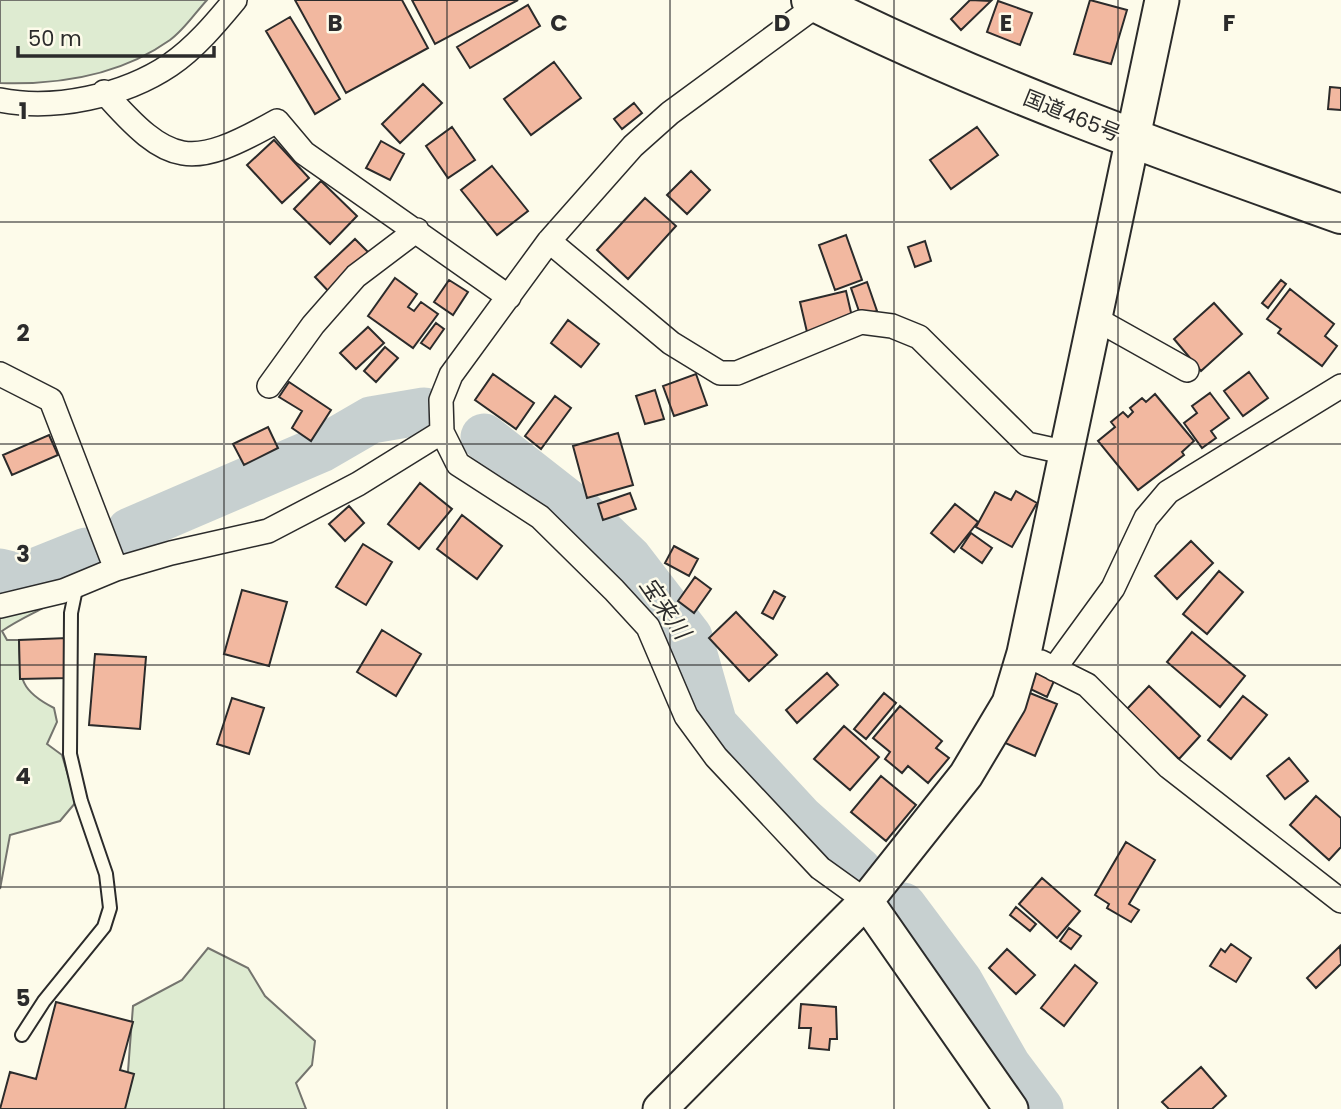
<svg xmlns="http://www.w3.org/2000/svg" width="1341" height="1109" font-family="Poppins,'Noto Sans JP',sans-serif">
	<rect width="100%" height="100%" fill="#fdfbea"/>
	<!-- green -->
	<path fill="#deebd1" stroke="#74746e" stroke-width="2" d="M0 0H207C195 13 184 30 170 40 121 75 59 85 0 83Z
		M55 554H79C68 609 43 603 2 631L7 640H19C20 677 18 690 54 708L57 722 47 744 62 755 76 802 60 821 10 835 0 889V574L19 563Z
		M208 948 248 968 265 996 315 1041 312 1065 296 1083 306 1109H121L128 1071 133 1006 182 980Z"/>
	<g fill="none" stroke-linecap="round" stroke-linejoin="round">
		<!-- river -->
		<path stroke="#c7d0d0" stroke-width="47" d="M484 437 581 513 629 559 689 637 714 725 800 818 859 871
			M130 531 321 449 371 420 424 411
			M0 572 21 577 86 551
			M903 906 959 981 1007 1065 1040 1109"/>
	</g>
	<!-- building -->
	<path fill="#f2b8a0" stroke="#2b2b2b" stroke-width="2" d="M295 0H402L428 48 346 93Z
		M412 0H518L435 44Z
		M970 0 991 1 961 30 951 19Z
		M1090 0 1127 10 1111 64 1074 54Z
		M998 1 1032 13 1020 45 987 32Z
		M528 5 540 26 470 68 457 47Z
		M290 17 340 99 315 114 266 31Z
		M554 62 581 98 531 135 504 99Z
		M423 84 442 103 400 143 382 124Z
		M1330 87 1341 88V110L1328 109Z
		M634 103 642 113 622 129 614 119Z
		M452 127 475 160 448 178 426 146Z
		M977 127 998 155 951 189 930 160Z
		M274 140 309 178 282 203 247 165Z
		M381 141 404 154 390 180 366 168Z
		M492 166 528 211 497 235 461 190Z
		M691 171 710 190 687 214 667 195Z
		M321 181 357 216 330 244 294 209Z
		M645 198 676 226 628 279 597 250Z
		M846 235 862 280 835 290 819 245Z
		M355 239 373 257 332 295 315 277Z
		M925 241 931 261 915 267 908 247Z
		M395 278 417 294 408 307 414 311 421 302 438 314 413 348 368 316Z
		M449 280 468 292 453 315 434 302Z
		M1281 280 1286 284 1268 308 1262 303Z
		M867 282 877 311 861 317 851 288Z
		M1290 289 1334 324 1325 336 1337 346 1322 366 1278 333 1281 329 1267 319Z
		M846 291 853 321 807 332 800 302Z
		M1214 303 1242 334 1201 371 1174 339Z
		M568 320 599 344 581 367 551 343Z
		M436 323 444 329 430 349 421 343Z
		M368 327 384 343 356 369 340 353Z
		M385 347 398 358 376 382 364 371Z
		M1249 372 1268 398 1243 416 1224 391Z
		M493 374 534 403 516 429 475 400Z
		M696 374 707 405 674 416 663 386Z
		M289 382 331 410 311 441 292 428 302 411 279 397Z
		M655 390 664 419 645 424 636 396Z
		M1210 393 1229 418 1211 431 1216 438 1202 448 1184 423 1197 413 1192 406Z
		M1155 394 1194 441 1182 452 1184 455 1138 490 1098 441 1115 427 1111 422 1123 412 1128 417 1133 412 1130 408 1142 398 1146 402Z
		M555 396 571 408 541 449 525 436Z
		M268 427 278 448 244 465 233 444Z
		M618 433 633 485 587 498 573 446Z
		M49 435 58 455 12 475 3 455Z
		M420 483 452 509 419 549 388 524Z
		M1016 491 1037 503 1012 547 976 527 995 492 1011 500Z
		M630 493 636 509 603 520 598 504Z
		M955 504 978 522 954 552 931 533Z
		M349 506 364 523 345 541 329 524Z
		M462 515 502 546 477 579 437 549Z
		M971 533 992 548 982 563 961 548Z
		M1191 541 1213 563 1177 599 1155 576Z
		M363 544 392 562 366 605 336 587Z
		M674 546 698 559 689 576 665 563Z
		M1219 571 1243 592 1207 634 1183 614Z
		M695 577 711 589 694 613 678 601Z
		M242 590 287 602 269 666 224 654Z
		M774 591 785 597 773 619 762 613Z
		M736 612 777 655 749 681 709 638Z
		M382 630 421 654 396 696 357 672Z
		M1192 632 1245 676 1220 707 1167 662Z
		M67 638 68 678 20 679 19 640Z
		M95 654 146 657 140 729 89 725Z
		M1031 670 1054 681 1047 697 1024 686Z
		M827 673 838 685 797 723 786 710Z
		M1149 686 1200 736 1179 759 1127 709Z
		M1025 691 1057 704 1035 756 1003 742Z
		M884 693 896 703 866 739 854 729Z
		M1243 696 1267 715 1231 759 1208 740Z
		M232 698 264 708 249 754 217 744Z
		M900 706 942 741 936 748 949 758 928 783 908 766 902 773 885 759 890 752 873 738Z
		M844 726 879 757 850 790 814 759Z
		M1289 758 1308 781 1285 799 1267 776Z
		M881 776 916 805 886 841 851 812Z
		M1316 796 1341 818V847L1329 860 1290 825Z
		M1126 842 1155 860 1129 904 1139 910 1131 922 1107 908 1109 904 1095 895Z
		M1042 878 1080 911 1057 938 1019 904Z
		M1016 907 1036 924 1030 931 1010 915Z
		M1069 928 1081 936 1071 949 1060 941Z
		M1231 944 1251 958 1236 982 1210 966 1221 949 1225 952Z
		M1340 946 1341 964 1316 988 1307 978Z
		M1007 949 1035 975 1016 994 989 968Z
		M1075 965 1097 983 1064 1026 1041 1008Z
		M56 1002 133 1022 120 1070 134 1074 125 1109H0L10 1072 36 1079Z
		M801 1004 836 1007 837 1039H830L829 1050 809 1048 811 1028H799Z
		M1201 1067 1226 1096 1212 1109H1169L1162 1102Z"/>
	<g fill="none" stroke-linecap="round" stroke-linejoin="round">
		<defs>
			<path id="lane" d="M22 1035 44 1001 104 927 110 908 106 874 81 801 70 754 71 613 77 584"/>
			<path id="street" d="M824 0 670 113 633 146 549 241 451 375 441 400 442 432 458 464 540 517 614 590 648 627 686 716 716 757 820 868 866 901
				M104 92C170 167 190 170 277 121L304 153 509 297
				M0 100C54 111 124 96 170 65 195 48 216 23 235 0
				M549 241 671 343 720 373H737L861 322 892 326 919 337 1027 444 1068 453
				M1096 319 1187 370
				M0 374 51 400 116 569
				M269 386 313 325 356 276 417 230
				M0 606 63 591 116 569 171 553 268 531 358 484 442 432
				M1041 662 1087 685 1169 767 1341 901
				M1054 669 1113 588 1146 518 1168 492 1341 386"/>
			<path id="secondary" d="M866 901 1011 1109
				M660 1109 866 901 966 775 1009 703 1024 653 1162 0"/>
			<path id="highway" d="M811 0C982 86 1161 150 1341 214"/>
		</defs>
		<!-- lane casing -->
		<use href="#lane" stroke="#2b2b2b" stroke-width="16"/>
		<!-- street casing -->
		<use href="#street" stroke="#2b2b2b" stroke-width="26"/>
		<!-- secondary casing -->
		<use href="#secondary" stroke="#2b2b2b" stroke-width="37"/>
		<!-- highway casing -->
		<use href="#highway" stroke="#2b2b2b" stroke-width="42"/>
		<!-- lane -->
		<use href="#lane" stroke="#fdfbea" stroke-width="12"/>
		<!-- street -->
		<use href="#street" stroke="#fdfbea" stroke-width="23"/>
		<!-- secondary -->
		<use href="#secondary" stroke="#fdfbea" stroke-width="33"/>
		<!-- highway -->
		<use href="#highway" stroke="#fdfbea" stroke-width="38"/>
	</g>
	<!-- grid -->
	<path fill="none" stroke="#2b2b2b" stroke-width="2" stroke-opacity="0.55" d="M224 0V1109M447 0V1109M670 0V1109M894 0V1109M1118 0V1109M0 222H1341M0 444H1341M0 665H1341M0 887H1341"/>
	<g text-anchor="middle" stroke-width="5" stroke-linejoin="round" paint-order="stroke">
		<!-- street labels -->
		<g font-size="21" fill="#2b2b2b" stroke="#fdfbea">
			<text transform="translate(1072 116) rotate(22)" y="7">国道465号</text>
		</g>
		<!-- water labels -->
		<g font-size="23" font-style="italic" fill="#2b2b2b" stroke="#fdfbea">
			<text transform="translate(665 608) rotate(55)" y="8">宝来川</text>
		</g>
	</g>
	<g font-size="23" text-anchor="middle" font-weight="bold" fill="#2b2b2b" stroke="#fdfbea" stroke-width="5" stroke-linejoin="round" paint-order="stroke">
		<text x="335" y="31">B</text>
		<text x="559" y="31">C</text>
		<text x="782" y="31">D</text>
		<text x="1006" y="31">E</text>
		<text x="1229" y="31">F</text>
		<text x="23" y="119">1</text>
		<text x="23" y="341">2</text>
		<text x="23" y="562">3</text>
		<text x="23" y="784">4</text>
		<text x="23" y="1006">5</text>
	</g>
	<!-- scale -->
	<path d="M18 46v10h196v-10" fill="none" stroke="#2b2b2b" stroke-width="3.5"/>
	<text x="28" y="46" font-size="21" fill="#2b2b2b" stroke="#fdfbea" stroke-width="5" paint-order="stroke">50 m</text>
</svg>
